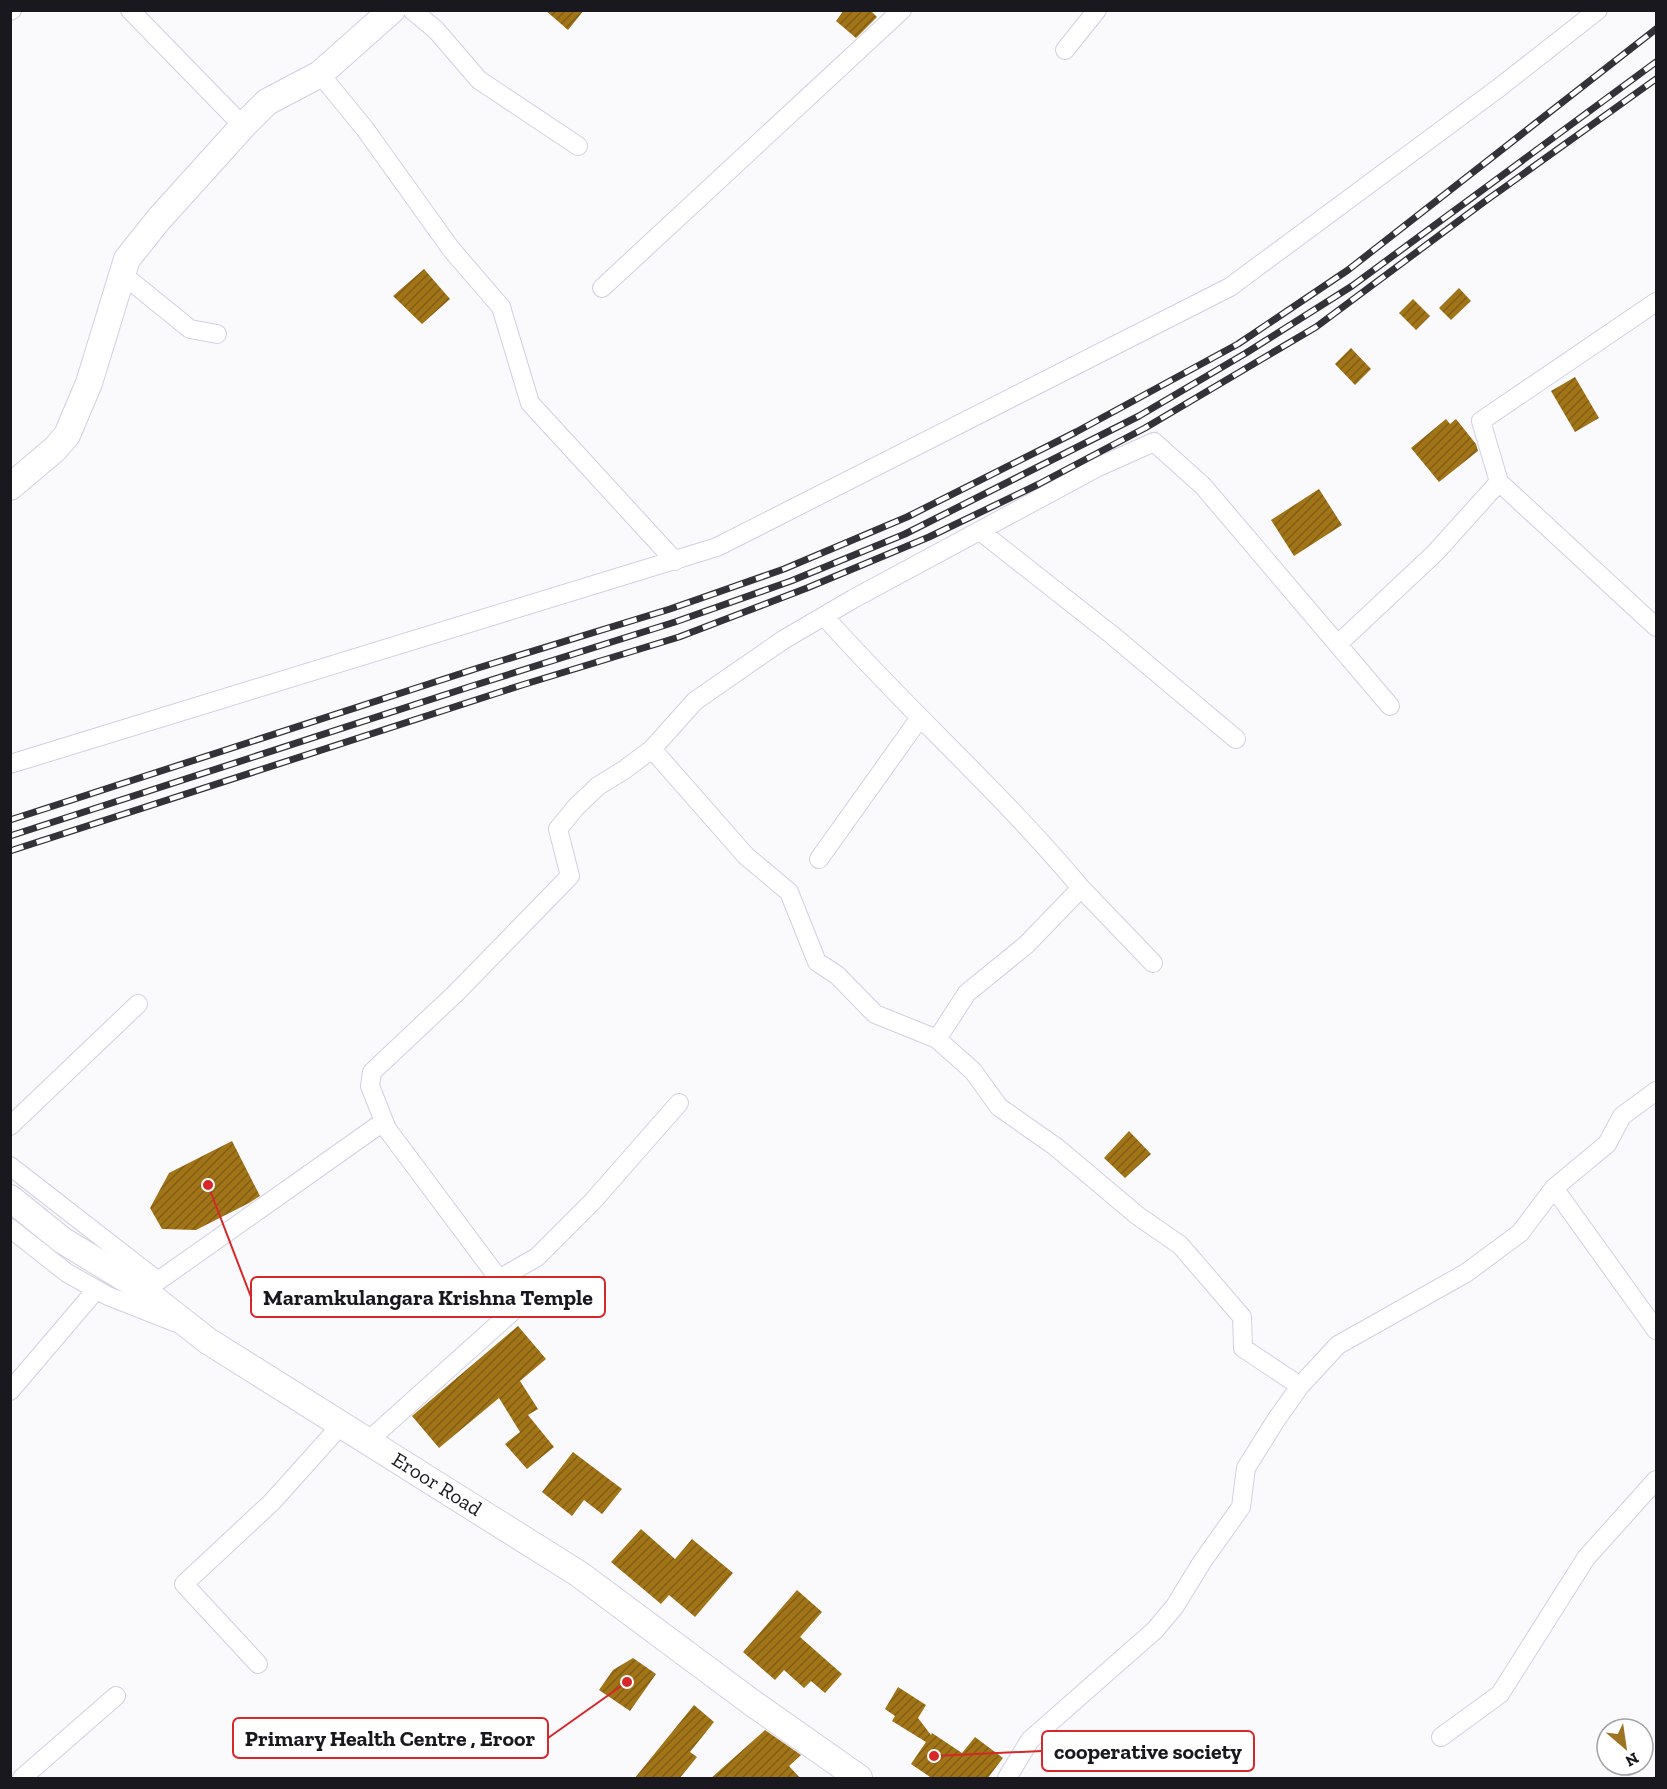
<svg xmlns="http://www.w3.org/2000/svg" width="1667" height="1789" font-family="'Zilla Slab',serif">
	<defs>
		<pattern id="building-hatch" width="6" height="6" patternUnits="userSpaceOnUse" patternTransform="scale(1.5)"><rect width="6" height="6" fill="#a17417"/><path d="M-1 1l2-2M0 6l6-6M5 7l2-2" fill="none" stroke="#825e14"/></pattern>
	</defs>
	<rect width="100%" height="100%" fill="#fafafd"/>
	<!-- building -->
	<path fill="url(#building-hatch)" d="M545 10H584L568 30Z
		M844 10H870L877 17 856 38 836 21Z
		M424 269 450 299 422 324 393 296Z
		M1459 288 1471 301 1451 320 1439 308Z
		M1413 299 1430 316 1416 330 1399 313Z
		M1351 348 1371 369 1355 385 1335 364Z
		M1575 377 1599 418 1575 432 1551 391Z
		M1446 419 1450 424 1456 419 1476 444 1478 451 1439 482 1411 448Z
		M1319 489 1342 525 1294 556 1271 520Z
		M1129 1131 1151 1154 1125 1178 1104 1158Z
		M232 1141 260 1196 249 1203 196 1230 162 1229 150 1208 169 1173Z
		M518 1326 546 1359 520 1381 538 1409 528 1415 554 1447 527 1469 505 1444 520 1432 499 1398 439 1448 412 1416Z
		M573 1452 622 1489 602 1514 584 1500 572 1516 542 1492Z
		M641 1529 675 1559 692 1539 733 1573 695 1617 669 1595 661 1604 611 1562Z
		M797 1590 822 1612 800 1637 842 1674 825 1693 811 1681 804 1688 784 1670 775 1680 743 1652Z
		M633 1658 656 1674 630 1711 599 1690 613 1670Z
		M898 1687 926 1705 918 1718 931 1735 932 1733 962 1753 975 1737 1003 1758 987 1779H933L911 1764 926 1742 892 1721 895 1716 885 1709Z
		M694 1705 714 1722 690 1752 697 1757 679 1779H634Z
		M765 1730 801 1755 789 1766 801 1779H710Z"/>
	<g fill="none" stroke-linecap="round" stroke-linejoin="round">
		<defs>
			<path id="minor" d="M130 10 243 126
				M412 10 436 30 479 80 578 146
				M10 11 12 10
				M1065 50 1097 10
				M320 74 365 129 451 249 501 307 530 403 675 561
				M122 274 190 329 217 334
				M602 288 902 10
				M1656 302 1481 421 1499 482 1656 627
				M980 531 1112 635 1236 739
				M824 616C907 710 1001 792 1081 888L1026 945 967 993 937 1039
				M1338 644 1435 553 1499 482
				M652 749 746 856 789 892 817 962 837 975 875 1014 937 1039 973 1071 999 1107 1056 1147 1138 1216 1180 1245 1242 1317 1243 1348 1300 1386
				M10 764 717 547 1230 287 1500 87 1598 10
				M819 859 919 719
				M1081 888 1153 963
				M10 1126 138 1004
				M10 1166 158 1281 383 1122
				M1554 1188 1656 1330
				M10 1228 67 1273 108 1296 174 1322
				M499 1279 537 1257 593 1201 679 1103
				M10 1391 96 1290
				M368 1441 514 1310 509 1293 499 1279 387 1129 370 1086 372 1072 456 993 570 876 558 829 576 807 598 786 624 770 652 749 695 701 783 640 853 599 1098 467 1154 442 1203 486 1390 706
				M258 1664 184 1584 272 1502 342 1424
				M1441 1737 1500 1694 1586 1558 1656 1480
				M22 1778 116 1696
				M1007 1778 1030 1740 1155 1630 1175 1606 1202 1562 1241 1507 1246 1468 1276 1420 1300 1386 1338 1345 1466 1273 1520 1233 1554 1188 1607 1144 1622 1116 1656 1091"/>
			<path id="secondary" d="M10 487 55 449 67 435 89 383 127 259 159 219 243 126 267 102 320 74 392 10
				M10 1198 62 1240 139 1287 208 1341 579 1574 751 1702 859 1778"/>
		</defs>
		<!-- minor casing -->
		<use href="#minor" stroke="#cfd1e1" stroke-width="20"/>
		<!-- secondary casing -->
		<use href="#secondary" stroke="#cfd1e1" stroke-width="28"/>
		<!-- minor -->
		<use href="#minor" stroke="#fff" stroke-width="18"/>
		<!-- secondary -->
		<use href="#secondary" stroke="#fff" stroke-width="26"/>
		<defs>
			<path id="rail" d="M10 820 478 668 670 609 784 569 907 517 1076 432 1238 344 1348 270 1656 29
				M10 836 469 687 675 622 791 581 905 534 1139 416 1246 353 1352 286 1656 62
				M10 851 522 685 679 637 807 588 929 537 1039 484 1145 428 1316 327 1484 202 1656 79"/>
		</defs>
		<!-- rail casing -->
		<use href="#rail" stroke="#323238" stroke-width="7"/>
		<!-- rail -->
		<use href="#rail" stroke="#fff" stroke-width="4.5" stroke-dasharray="14" stroke-linecap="butt"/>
	</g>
	<g text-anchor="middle" stroke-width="4.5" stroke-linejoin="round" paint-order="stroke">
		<!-- street labels -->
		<g font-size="21" fill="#18181e" stroke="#fff">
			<text transform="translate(437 1484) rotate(32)" y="7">Eroor Road</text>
		</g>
	</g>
	<!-- callouts -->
	<path fill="none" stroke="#d62828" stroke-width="2" d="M208 1185L251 1297M627 1682L548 1738M934 1756L1042 1751"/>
	<g fill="#d62828" stroke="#fff" stroke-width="2">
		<circle cx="208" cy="1185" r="6"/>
		<circle cx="627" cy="1682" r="6"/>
		<circle cx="934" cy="1756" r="6"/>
	</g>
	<g fill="#fff" stroke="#d62828" stroke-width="2">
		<rect x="251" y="1277" width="354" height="40" rx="6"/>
		<rect x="233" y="1718" width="315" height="40" rx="6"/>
		<rect x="1042" y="1731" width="212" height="40" rx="6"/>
	</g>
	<g font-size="22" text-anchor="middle" font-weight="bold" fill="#18181e">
		<text x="428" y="1305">Maramkulangara Krishna Temple</text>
		<text x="390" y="1746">Primary Health Centre , Eroor</text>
		<text x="1148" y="1759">cooperative society</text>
	</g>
	<!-- border -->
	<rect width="1667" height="1789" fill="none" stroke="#18181e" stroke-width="24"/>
	<!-- north arrow -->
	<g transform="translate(1625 1747) rotate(151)"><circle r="28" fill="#ffffff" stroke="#a3a3a5" stroke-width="1.5"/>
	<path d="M0-4.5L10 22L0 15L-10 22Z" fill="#9e7423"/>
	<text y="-9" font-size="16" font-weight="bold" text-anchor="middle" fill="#18181e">N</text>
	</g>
</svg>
